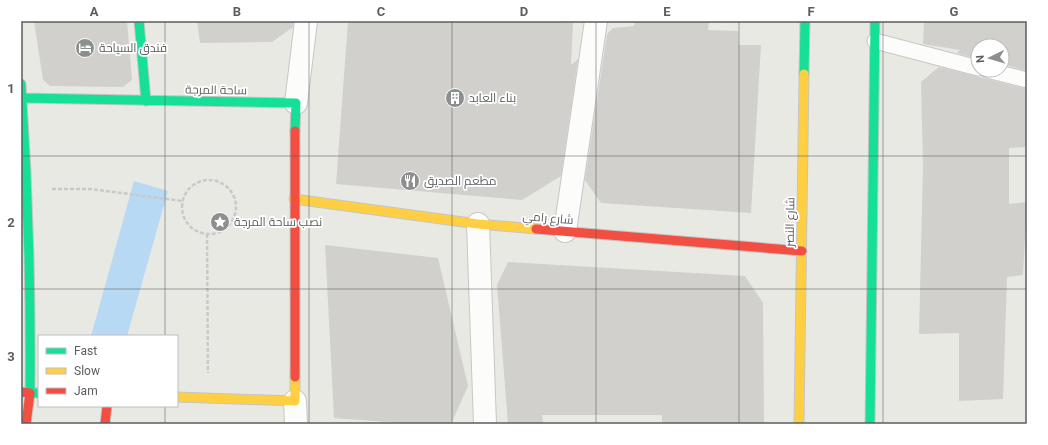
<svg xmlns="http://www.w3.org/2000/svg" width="1048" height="445" font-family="Roboto,Cairo,sans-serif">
	<rect width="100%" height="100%" fill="#e9e9e4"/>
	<!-- water -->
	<path fill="#b8d9f3" d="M134 181 168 191 127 336H91Z"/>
	<!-- building -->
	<path fill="#d1d0cd" d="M34 21H127L132 80 123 87H120L50 86 43 80Z
		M197 21H293V27L272 42 200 43Z
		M348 21H549L573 23 571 65 578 59 561 176 522 200 336 184Z
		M634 21H709L708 30 738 31 739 45H761L751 213 601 203 585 180 607 34 613 28 634 26Z
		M924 21H1027V71L1002 64V46H978V59L957 53 960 50 923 44Z
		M939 67 1027 89V147L1009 148V204L1027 202 1023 275 1007 277 1003 399 959 401V333L919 334 923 166 921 82Z
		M325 245 438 258 468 386 451 424H414L334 418Z
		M508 262 745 276 763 303 764 424H662V415H542L543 424H508L497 285Z"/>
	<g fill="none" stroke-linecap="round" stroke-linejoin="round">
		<defs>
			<path id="lane" d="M875 41 978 68
				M987 70 1027 80"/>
			<path id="street" d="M296 103 306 21
				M478 224 485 424
				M565 231 596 21
				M295 401 296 424"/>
			<path id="fast" d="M139 21 146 101
				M804 74 805 21
				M21 84C28 187 31 290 30 393H39
				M23 98 296 103 295 131
				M870 424 875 21"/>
			<path id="slow" d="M294 199 478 224 536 229
				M177 397 295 401V377
				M799 424 804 74"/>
			<path id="jam" d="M536 229 802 251
				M295 377V131
				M21 392 30 393 26 424
				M105 424 107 406"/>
		</defs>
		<!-- lane casing -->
		<use href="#lane" stroke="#c6c7c6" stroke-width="17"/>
		<!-- street casing -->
		<use href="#street" stroke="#c6c7c6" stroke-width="24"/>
		<!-- fast casing -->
		<use href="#fast" stroke="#c5c6c4" stroke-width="11"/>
		<!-- slow casing -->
		<use href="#slow" stroke="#c5c6c4" stroke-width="11"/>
		<!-- jam casing -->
		<use href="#jam" stroke="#c5c6c4" stroke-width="11"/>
		<!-- path -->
		<path stroke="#c7cac8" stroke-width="2.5" stroke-dasharray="4 2" stroke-linecap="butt" d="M182 207a27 27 0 1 1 54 0a27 27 0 1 1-54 0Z
			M52 189H91L182 201
			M207 234 208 373"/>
		<!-- lane -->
		<use href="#lane" stroke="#fcfcfb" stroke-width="15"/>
		<!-- street -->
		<use href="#street" stroke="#fcfcfb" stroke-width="22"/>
		<!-- fast -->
		<use href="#fast" stroke="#16e098" stroke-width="9"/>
		<!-- slow -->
		<use href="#slow" stroke="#ffcf43" stroke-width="9"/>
		<!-- jam -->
		<use href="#jam" stroke="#f24e42" stroke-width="9"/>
	</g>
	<!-- grid -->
	<path fill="none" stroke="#5a5d61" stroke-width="1" stroke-opacity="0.55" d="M165 21V336M309 21V424M452 21V424M596 21V424M739 21V424M883 21V424M21 156H1027M21 289H1027M165 406V424"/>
	<!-- icons -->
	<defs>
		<symbol id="hotel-disc" viewBox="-11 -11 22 22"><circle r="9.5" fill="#8c8e8f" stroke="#fff"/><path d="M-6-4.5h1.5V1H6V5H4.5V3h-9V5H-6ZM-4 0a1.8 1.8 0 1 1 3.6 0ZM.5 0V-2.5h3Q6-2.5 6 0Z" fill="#fff"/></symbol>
		<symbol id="building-disc" viewBox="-11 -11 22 22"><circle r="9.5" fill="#8c8e8f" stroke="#fff"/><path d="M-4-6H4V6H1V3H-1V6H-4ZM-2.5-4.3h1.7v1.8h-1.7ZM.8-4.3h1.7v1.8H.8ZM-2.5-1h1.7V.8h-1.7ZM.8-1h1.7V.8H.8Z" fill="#fff"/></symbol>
		<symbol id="restaurant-disc" viewBox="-11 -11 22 22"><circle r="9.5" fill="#8c8e8f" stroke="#fff"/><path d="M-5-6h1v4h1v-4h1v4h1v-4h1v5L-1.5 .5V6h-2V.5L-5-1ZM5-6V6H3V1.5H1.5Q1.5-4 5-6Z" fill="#fff"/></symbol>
		<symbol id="sight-disc" viewBox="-11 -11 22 22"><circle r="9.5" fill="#8c8e8f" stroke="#fff"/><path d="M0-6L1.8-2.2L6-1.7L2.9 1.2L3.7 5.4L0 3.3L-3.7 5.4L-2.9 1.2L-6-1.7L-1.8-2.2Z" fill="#fff"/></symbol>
	</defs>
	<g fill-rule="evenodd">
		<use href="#hotel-disc" x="74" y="37" width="22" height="22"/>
		<use href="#building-disc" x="444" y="87" width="22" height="22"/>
		<use href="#restaurant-disc" x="399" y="170" width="22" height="22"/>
		<use href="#sight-disc" x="209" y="211" width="22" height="22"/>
	</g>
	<g text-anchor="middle" stroke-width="3.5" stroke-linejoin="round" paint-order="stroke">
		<!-- poi labels -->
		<g font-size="12" fill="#5a5d61" stroke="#fff" text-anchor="start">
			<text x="99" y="52">فندق السياحة</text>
			<text x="469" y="102">بناء العابد</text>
			<text x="424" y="185">مطعم الصديق</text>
			<text x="234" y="226">نصب ساحة المرجة</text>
		</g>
		<!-- street labels -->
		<g font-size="12" fill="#5a5d61" stroke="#fff">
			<text transform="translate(216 90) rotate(1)" y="4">ساحة المرجة</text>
			<text transform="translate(548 218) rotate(5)" y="4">شارع رامي</text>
			<text transform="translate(790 222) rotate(-89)" y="4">شارع النصر</text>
		</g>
	</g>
	<!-- border -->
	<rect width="1048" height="445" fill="none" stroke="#ffffff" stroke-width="44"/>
	<!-- legend -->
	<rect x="38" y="335" width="140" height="72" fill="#ffffff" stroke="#bdbec0"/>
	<rect x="46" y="348" width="20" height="6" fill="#16e098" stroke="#bdbec0"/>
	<text x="74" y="355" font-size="12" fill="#5a5d61">Fast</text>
	<rect x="46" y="368" width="20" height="6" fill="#ffcf43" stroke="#bdbec0"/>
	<text x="74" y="375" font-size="12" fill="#5a5d61">Slow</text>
	<rect x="46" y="388" width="20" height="6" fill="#f24e42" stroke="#bdbec0"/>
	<text x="74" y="395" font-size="12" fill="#5a5d61">Jam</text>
	<!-- north arrow -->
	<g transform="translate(990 58) rotate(265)"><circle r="19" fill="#ffffff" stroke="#bdbec0"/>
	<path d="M0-3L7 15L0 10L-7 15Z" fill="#8c8e8f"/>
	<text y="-6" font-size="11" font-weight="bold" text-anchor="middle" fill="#5a5d61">N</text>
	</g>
	<rect x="22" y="22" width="1004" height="401" fill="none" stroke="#5a5d61" stroke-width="1.5"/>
	<g font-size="13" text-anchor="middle" font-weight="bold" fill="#5a5d61">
		<text x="94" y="16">A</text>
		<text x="237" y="16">B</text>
		<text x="381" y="16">C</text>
		<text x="524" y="16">D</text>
		<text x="667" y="16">E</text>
		<text x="811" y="16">F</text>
		<text x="954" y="16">G</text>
		<text x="11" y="93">1</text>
		<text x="11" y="227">2</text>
		<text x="11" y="361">3</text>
	</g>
</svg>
